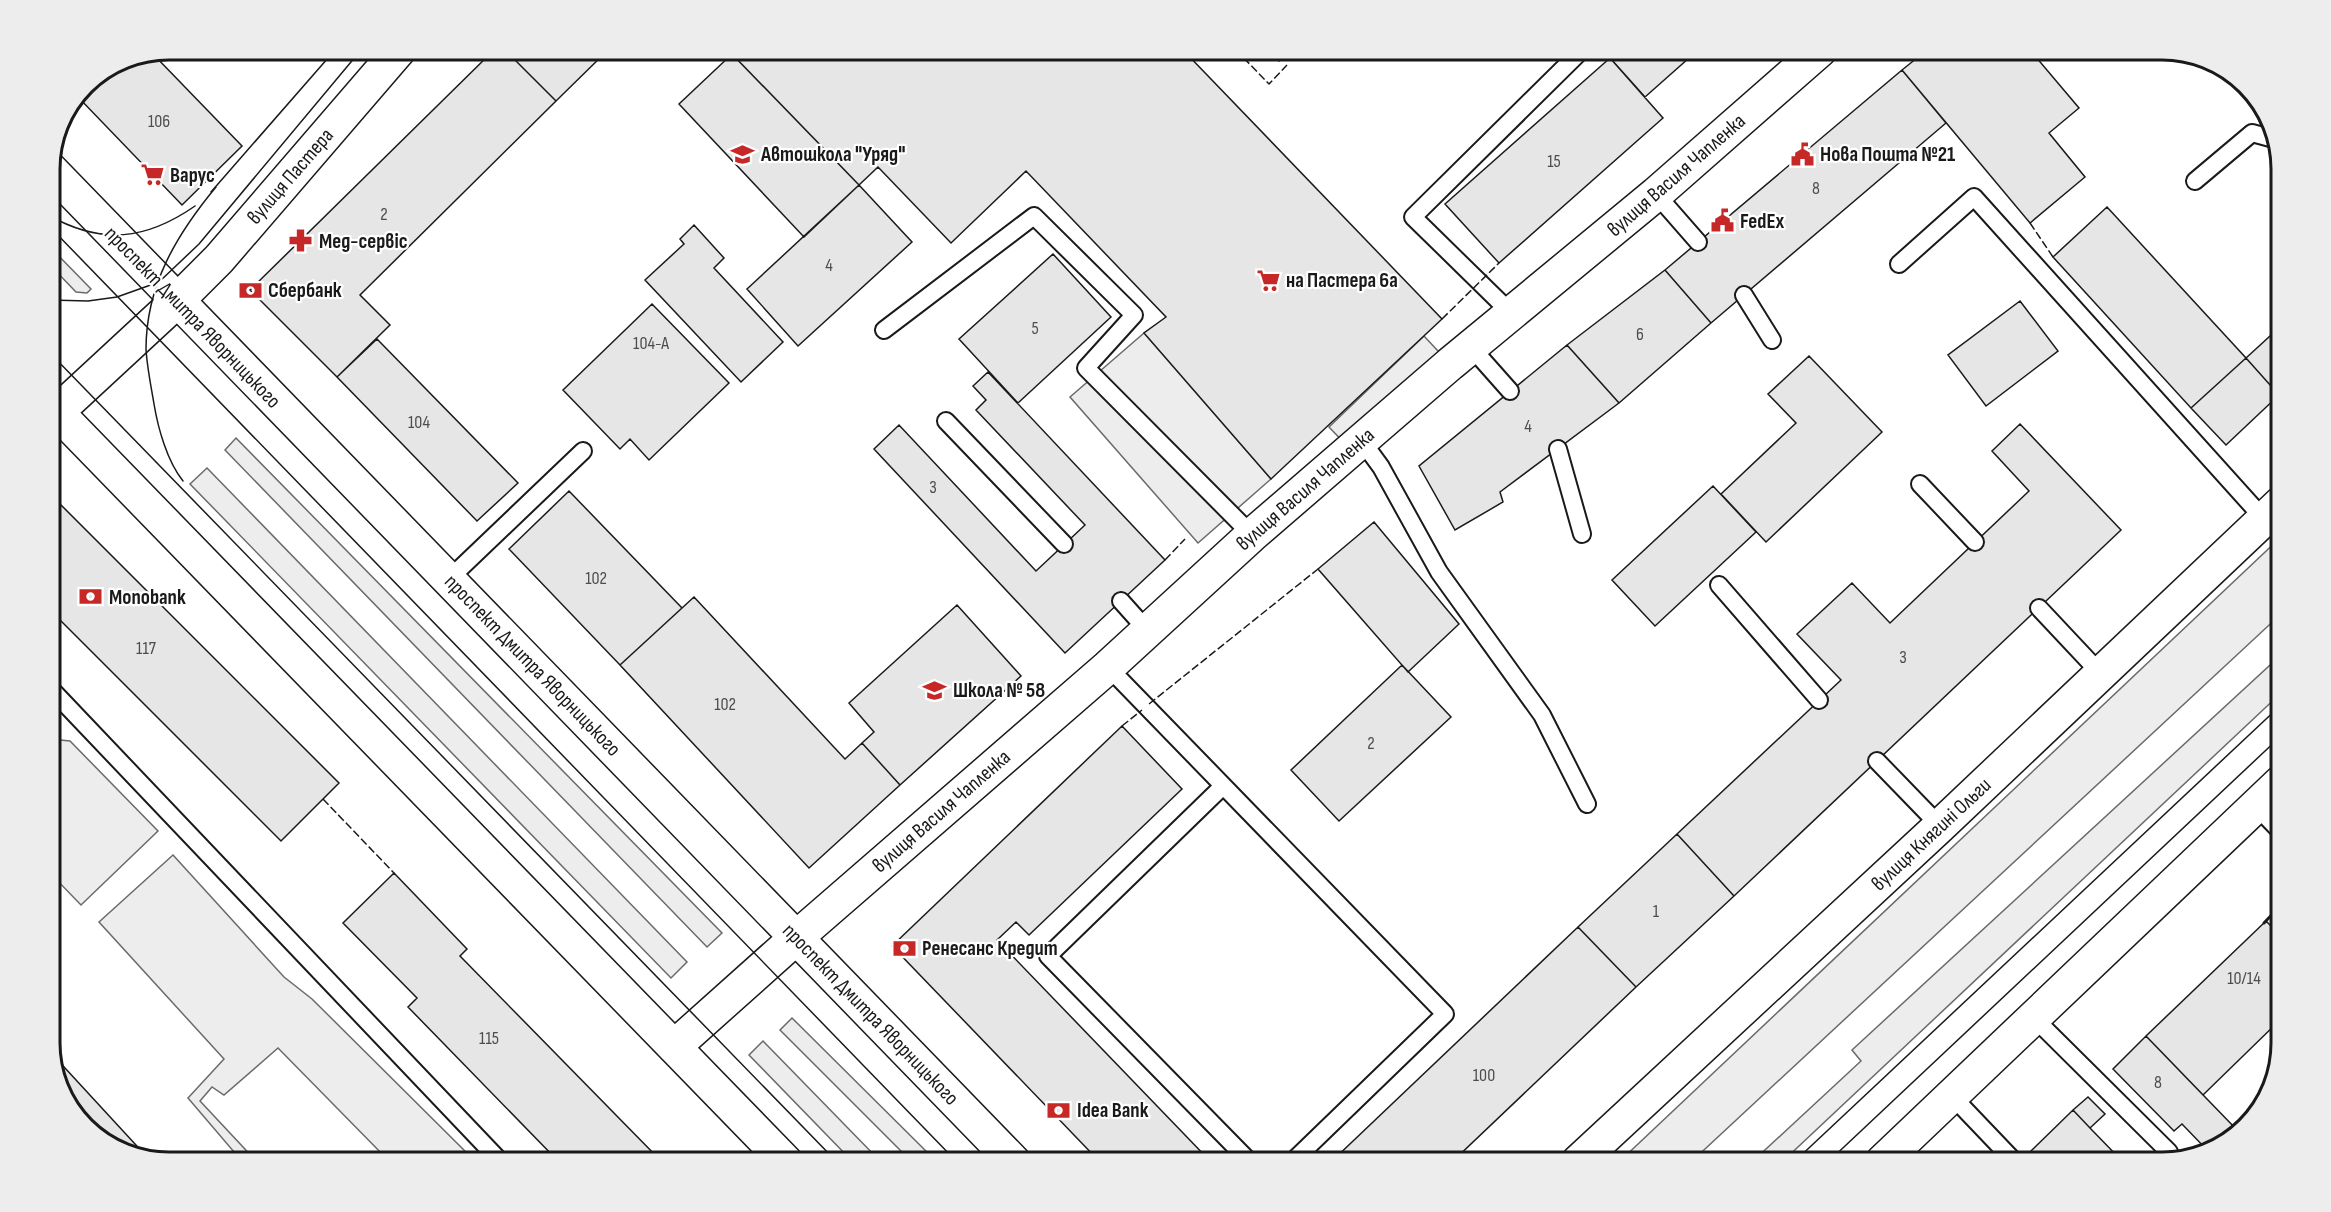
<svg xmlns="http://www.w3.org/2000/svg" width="2331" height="1212" font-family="'Sofia Sans Condensed',sans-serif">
	<rect width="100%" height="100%" fill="#fff"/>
	<!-- built -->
	<path fill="#ededed" stroke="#6a6a6a" stroke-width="1.5" d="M50 247 91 289 87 293 76 292 50 265Z
		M1144 333 1271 479 1198 543 1070 397Z
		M1424 336 1450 364 1351 450 1329 427Z
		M236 438 722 933 707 947 225 450Z
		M207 468 687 962 671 978 190 484Z
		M2281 537V614L1691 1162H1619Z
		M2281 655V693L1782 1162H1752L1861 1061 1852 1050Z
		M50 739 70 741 158 831 81 905 50 873Z
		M173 855 284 977 312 999 476 1162H390L278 1048 224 1095 212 1087 200 1101 257 1162H237L235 1153 188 1098 224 1059 99 922Z
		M792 1018 937 1162H912L780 1030Z
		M763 1041 881 1162H853L749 1055Z"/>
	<!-- building -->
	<path fill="#e6e6e6" stroke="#1a1a1a" stroke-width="1.5" d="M494 50H505L556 101 360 295 390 325 337 377 250 290Z
		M505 50H608L556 101Z
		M728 50H1183L1442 319 1271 479 1144 333 1166 317 1026 171 951 243 878 167 859 185Z
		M1268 50H1291L1279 61Z
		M1603 50H1698L1645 97Z
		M1927 50H2030L2079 108 2049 133 2085 177 2030 223 1902 70Z
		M152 53 242 146 182 205 77 96 85 84 124 58Z
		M732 54 859 185 804 237 679 104Z
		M1610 58 1663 118 1499 263 1445 204Z
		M1902 70 1946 123 1711 323 1665 270Z
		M859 185 912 242 798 346 747 289Z
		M2107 207 2246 358 2191 408 2053 257Z
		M694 225 724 258 714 268 783 342 741 382 645 280 684 244 680 239Z
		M1053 254 1111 317 1018 403 959 339Z
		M1665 270 1711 323 1619 403 1567 345Z
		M2020 301 2058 351 1986 406 1948 355Z
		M652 304 729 383 649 460 630 439 620 449 563 390Z
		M2281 326V393L2279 395 2246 358Z
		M377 339 518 483 477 521 337 377Z
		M1567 345 1619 403 1500 492 1503 502 1455 530 1419 466Z
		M1809 356 1882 432 1766 542 1721 494 1796 423 1768 394Z
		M2246 358 2279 395 2226 445 2191 408Z
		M988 372 1165 560 1065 653 874 449 899 425 1036 571 1085 525 976 410 986 400 973 386Z
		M2020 424 2121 530 1734 896 1677 834 1841 680 1797 634 1852 583 1890 623 2029 491 1992 451Z
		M1713 486 1756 532 1655 626 1612 580Z
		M569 491 682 608 620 665 509 549Z
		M50 494 339 783 281 841 50 610Z
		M1374 522 1459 624 1408 672 1318 569Z
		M694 597 845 759 862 743 900 785 809 868 620 665Z
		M957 605 1021 676 900 785 862 743 874 732 849 703Z
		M1402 665 1451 717 1339 821 1291 770Z
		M1122 726 1182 789 1029 935 1016 922 997 940 1211 1162H1100L892 946Z
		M1677 834 1734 896 1636 987 1578 927Z
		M394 873 467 949 460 956 662 1162H559L408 1007 417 998 343 923Z
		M2266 921 2281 936V1019L2203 1095 2146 1036Z
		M1578 927 1636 987 1452 1162H1331Z
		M2146 1036 2237 1130 2222 1146 2207 1150 2182 1124 2174 1131 2113 1069Z
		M53 1055 147 1157 116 1150 69 1109Z
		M2088 1097 2105 1114 2090 1128 2073 1110Z
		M2073 1110 2090 1128 2123 1162H2042L2031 1151Z"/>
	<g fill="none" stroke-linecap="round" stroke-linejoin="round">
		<defs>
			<path id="service" d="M2195 181 2252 133 2274 139
				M1656 194 1698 242
				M1899 264 1974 197 2264 519
				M1744 295 1772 340
				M1511 313 1413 217 1582 50
				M884 330 1034 216 1134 315 1086 368 1252 535
				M1471 347 1510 391
				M946 421 1064 544
				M1362 441 1381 467 1439 572 1542 715 1587 804
				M1558 449 1582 534
				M1920 484 1975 542
				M449 579 583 451
				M1719 585 1819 700
				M1121 601 1146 629
				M2039 608 2100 673
				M1108 667 1445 1014 1292 1162
				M50 688 501 1162
				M1877 761 1940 826
				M1223 786 1048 956 1250 1162
				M2256 806 2281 832
				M2034 1018 2169 1152
				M1952 1096 2015 1162"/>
			<path id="minor" d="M797 937 1108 667 1252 535 1450 364 1656 194 1820 50"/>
			<path id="secondary" d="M178 300 219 259 399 50"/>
			<path id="primary" d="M50 169 1014 1162
				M50 405 786 1162
				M57 412 178 300
				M674 1047 797 937
				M1578 1162 1940 826 2281 503
				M1882 1162 2281 782"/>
		</defs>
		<!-- service casing -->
		<use href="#service" stroke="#1a1a1a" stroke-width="20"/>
		<!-- minor casing -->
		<use href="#minor" stroke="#1a1a1a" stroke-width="36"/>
		<!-- secondary casing -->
		<use href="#secondary" stroke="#1a1a1a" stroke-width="36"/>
		<!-- primary casing -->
		<use href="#primary" stroke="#1a1a1a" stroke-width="36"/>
		<!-- service -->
		<use href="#service" stroke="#fff" stroke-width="16"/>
		<!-- minor -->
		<use href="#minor" stroke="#fff" stroke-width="33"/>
		<!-- secondary -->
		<use href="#secondary" stroke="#fff" stroke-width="33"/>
		<!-- primary -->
		<use href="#primary" stroke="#fff" stroke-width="33"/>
		<!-- tram -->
		<path stroke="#1a1a1a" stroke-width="1.5" d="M211 192 335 50
			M50 216C102 245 146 240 195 206
			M50 227 957 1162
			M50 300 88 301 117 297 159 282 199 244 361 50
			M50 353 837 1162
			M183 481C167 461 158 428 154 404 151 386 147 367 146 349 146 285 177 234 216 187
			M1794 1162 2281 705
			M1828 1162 2281 736"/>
		<!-- fence -->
		<path stroke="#1a1a1a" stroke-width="1.5" stroke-dasharray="8 3" stroke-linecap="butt" d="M1236 50 1269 84 1287 65
			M2030 223 2053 257
			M1442 319 1499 263
			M1165 560 1185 539
			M1149 704 1318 569
			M1122 726 1142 710
			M323 799 394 873"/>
		<!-- wall -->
		<path stroke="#1a1a1a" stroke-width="3" d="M2264 923 2281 905"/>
	</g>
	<!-- icons -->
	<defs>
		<symbol id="school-bare" viewBox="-9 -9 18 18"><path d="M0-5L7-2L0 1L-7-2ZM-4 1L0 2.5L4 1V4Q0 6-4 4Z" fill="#c62828" stroke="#fff" stroke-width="2.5" paint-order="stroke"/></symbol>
		<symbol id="civic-bare" viewBox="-9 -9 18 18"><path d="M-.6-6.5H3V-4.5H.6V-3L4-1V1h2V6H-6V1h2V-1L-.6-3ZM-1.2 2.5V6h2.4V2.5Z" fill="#c62828" stroke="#fff" stroke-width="2.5" paint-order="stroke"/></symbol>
		<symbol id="supermarket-bare" viewBox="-9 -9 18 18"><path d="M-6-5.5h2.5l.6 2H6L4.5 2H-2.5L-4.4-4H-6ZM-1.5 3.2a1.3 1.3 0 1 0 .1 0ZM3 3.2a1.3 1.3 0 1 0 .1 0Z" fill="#c62828" stroke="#fff" stroke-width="2.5" paint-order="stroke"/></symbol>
		<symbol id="pharmacy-bare" viewBox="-9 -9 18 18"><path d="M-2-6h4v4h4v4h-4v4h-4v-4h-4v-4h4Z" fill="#c62828" stroke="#fff" stroke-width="2.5" paint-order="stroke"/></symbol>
		<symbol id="bank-bare" viewBox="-9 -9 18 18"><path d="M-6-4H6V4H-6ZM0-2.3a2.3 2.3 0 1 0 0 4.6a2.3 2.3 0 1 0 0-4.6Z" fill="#c62828" stroke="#fff" stroke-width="2.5" paint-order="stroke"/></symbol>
	</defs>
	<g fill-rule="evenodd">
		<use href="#school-bare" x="726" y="138" width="33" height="33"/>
		<use href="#civic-bare" x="1786" y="138" width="33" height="33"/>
		<use href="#supermarket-bare" x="136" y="158" width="33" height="33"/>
		<use href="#civic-bare" x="1706" y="204" width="33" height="33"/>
		<use href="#pharmacy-bare" x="284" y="224" width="33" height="33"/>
		<use href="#supermarket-bare" x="1252" y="264" width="33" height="33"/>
		<use href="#bank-bare" x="234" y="274" width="33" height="33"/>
		<use href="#bank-bare" x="74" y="580" width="33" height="33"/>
		<use href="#school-bare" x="918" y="674" width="33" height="33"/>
		<use href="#bank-bare" x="888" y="932" width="33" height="33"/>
		<use href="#bank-bare" x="1042" y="1094" width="33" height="33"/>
	</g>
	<g text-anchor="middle" stroke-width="4.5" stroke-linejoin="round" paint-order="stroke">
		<!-- number labels -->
		<g font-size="18" fill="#4d4d4d">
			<text x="159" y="127">106</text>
			<text x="1554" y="167">15</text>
			<text x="1816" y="194">8</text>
			<text x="384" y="220">2</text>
			<text x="829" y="271">4</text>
			<text x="1035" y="334">5</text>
			<text x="1640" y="340">6</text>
			<text x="651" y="349">104-А</text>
			<text x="419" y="428">104</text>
			<text x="1528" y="432">4</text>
			<text x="933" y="493">3</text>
			<text x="596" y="584">102</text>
			<text x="146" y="654">117</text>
			<text x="1903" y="663">3</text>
			<text x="725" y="710">102</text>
			<text x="1371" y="749">2</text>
			<text x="1656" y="917">1</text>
			<text x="2244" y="984">10/14</text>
			<text x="489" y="1044">115</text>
			<text x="1484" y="1081">100</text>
			<text x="2158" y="1088">8</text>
		</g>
		<!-- poi labels -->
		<g font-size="21" font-weight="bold" fill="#1a1a1a" stroke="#fff" text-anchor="start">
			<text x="761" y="161">Автошкола "Уряд"</text>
			<text x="1820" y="161">Нова Пошта №21</text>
			<text x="170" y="182">Варус</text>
			<text x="1740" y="228">FedEx</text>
			<text x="319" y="248">Мед-сервіс</text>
			<text x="1286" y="287">на Пастера 6а</text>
			<text x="268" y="297">Сбербанк</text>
			<text x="109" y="604">Monobank</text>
			<text x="953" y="697">Школа № 58</text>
			<text x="922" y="955">Ренесанс Кредит</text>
			<text x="1077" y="1117">Idea Bank</text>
		</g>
		<!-- street labels -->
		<g font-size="21" fill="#1a1a1a" stroke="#fff">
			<text transform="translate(1676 175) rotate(-41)" y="7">вулиця Василя Чапленка</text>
			<text transform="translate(290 176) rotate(-49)" y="7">вулиця Пастера</text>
			<text transform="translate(193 317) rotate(46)" y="7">проспект Дмитра Яворницького</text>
			<text transform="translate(1305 489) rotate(-41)" y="7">вулиця Василя Чапленка</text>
			<text transform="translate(533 665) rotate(46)" y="7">проспект Дмитра Яворницького</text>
			<text transform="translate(941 811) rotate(-41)" y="7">вулиця Василя Чапленка</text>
			<text transform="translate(1931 834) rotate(-43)" y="7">вулиця Княгині Ольги</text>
			<text transform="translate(871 1014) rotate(46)" y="7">проспект Дмитра Яворницького</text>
		</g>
	</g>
	<!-- crop -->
	<path d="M0 0H2331V1212H0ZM169 60H2162A109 109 0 0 1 2271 169V1043A109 109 0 0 1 2162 1152H169A109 109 0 0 1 60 1043V169A109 109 0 0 1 169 60Z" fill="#ededed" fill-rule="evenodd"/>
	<path fill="none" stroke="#1a1a1a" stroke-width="3" d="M169 60H2162A109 109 0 0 1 2271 169V1043A109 109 0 0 1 2162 1152H169A109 109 0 0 1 60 1043V169A109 109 0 0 1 169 60Z"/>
</svg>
